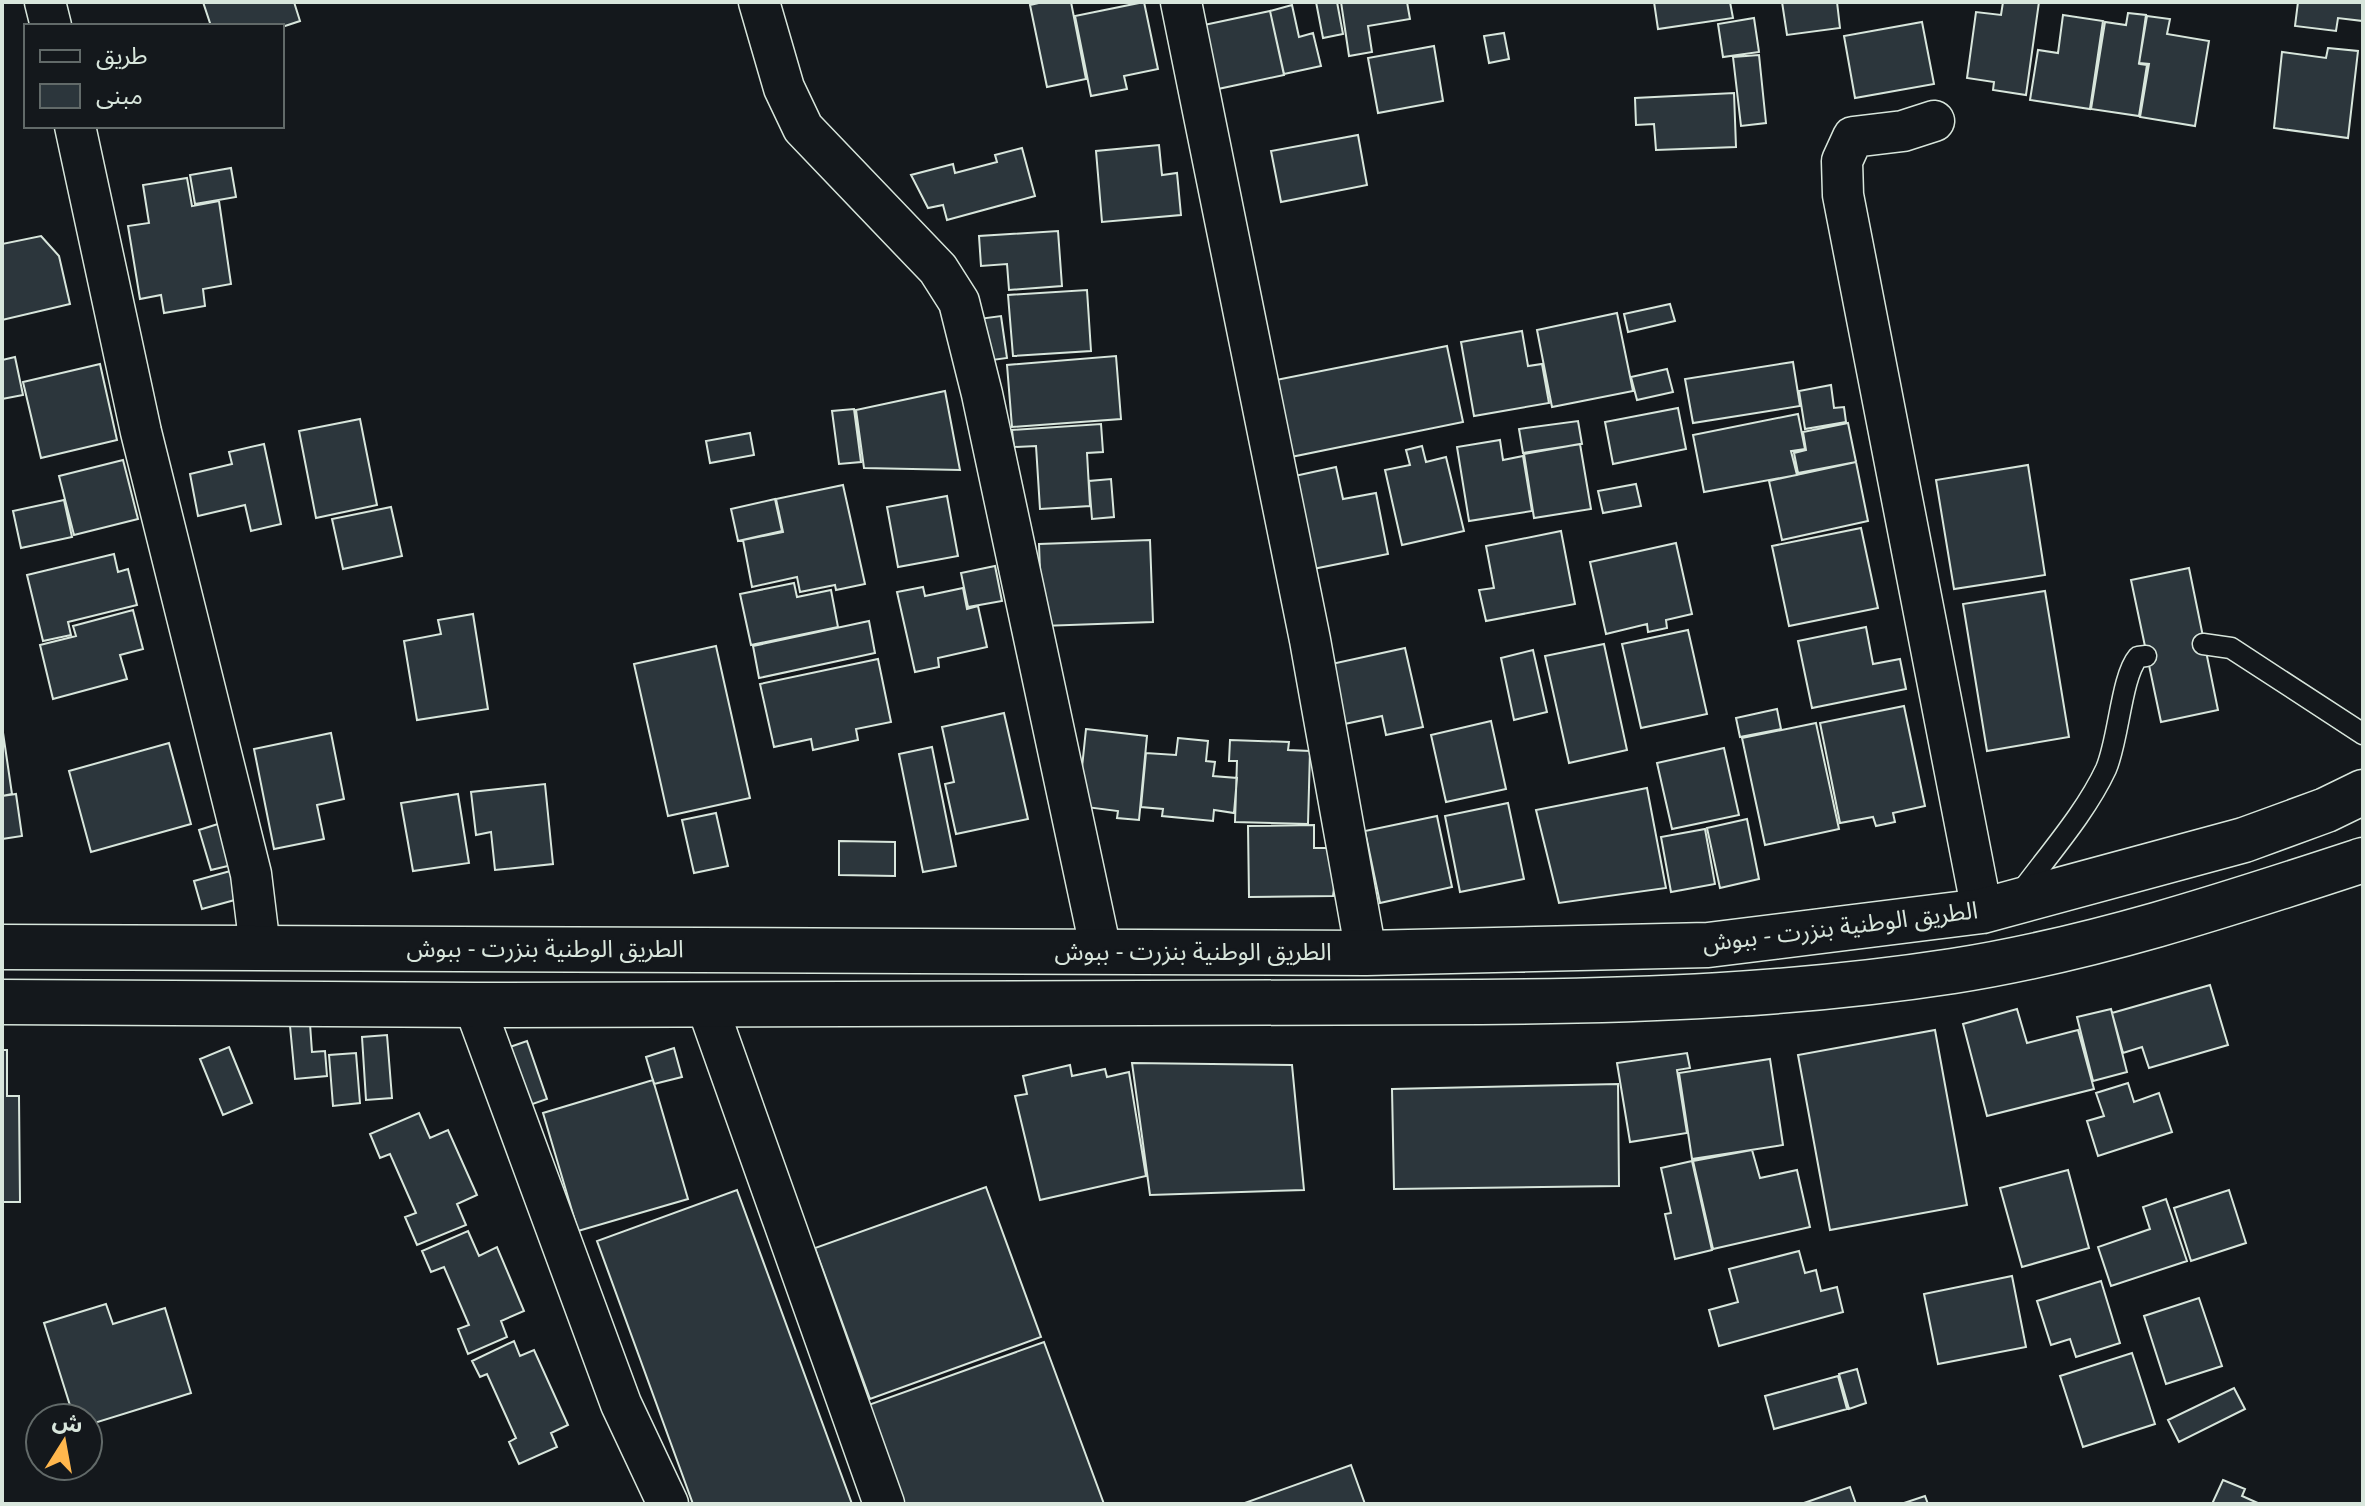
<svg xmlns="http://www.w3.org/2000/svg" width="2365" height="1506" font-family="'Open Sans','Noto Sans Arabic',sans-serif">
	<rect width="100%" height="100%" fill="#14181c"/>
	<!-- building -->
	<path fill="#2c363c" stroke="#d8e6dc" stroke-width="2" d="M203 2H294L300 21 282 27 211 26Z
		M1043 2H1071L1086 79 1047 87 1030 5Z
		M1144 2 1158 69 1124 76 1127 89 1091 96 1075 16Z
		M1316 2H1337L1343 34 1323 38Z
		M1341 2H1407L1410 19 1368 26 1372 52 1349 56Z
		M1654 2H1730L1733 18 1658 29Z
		M1782 2H1837L1840 28 1787 35Z
		M2003 2H2039L2026 95 1993 90 1994 82 1967 78 1976 12 2001 15Z
		M2298 2H2363V21L2338 18 2336 31 2295 26Z
		M1292 5 1299 37 1313 33 1321 66 1284 74 1270 11Z
		M1270 11 1284 75 1218 89 1204 25Z
		M2128 13 2146 15 2139 64 2147 65 2139 116 2091 109 2105 22 2126 25Z
		M2063 15 2103 21 2090 109 2030 100 2038 50 2058 53Z
		M2147 16 2170 19 2167 34 2209 41 2195 126 2140 117 2149 64 2139 63Z
		M1754 18 1759 52 1723 57 1718 24Z
		M1922 22 1934 84 1855 98 1844 36Z
		M1504 33 1509 59 1489 63 1484 36Z
		M1434 46 1443 101 1378 113 1368 58Z
		M2328 48 2358 51 2348 138 2274 128 2282 52 2326 58Z
		M1759 55 1766 123 1741 126 1733 57Z
		M1734 93 1736 147 1656 150 1654 124 1636 125 1635 98Z
		M1358 135 1367 185 1281 202 1271 151Z
		M1159 145 1162 175 1177 173 1181 215 1102 222 1096 151Z
		M1022 148 1035 196 947 220 943 205 928 208 911 175 953 164 955 173 997 162 995 155Z
		M231 168 236 197 195 204 190 175Z
		M187 178 192 206 219 201 231 284 203 289 205 306 164 313 161 295 140 299 128 226 149 223 143 185Z
		M1058 231 1062 286 1009 290 1007 264 981 266 979 236Z
		M41 236 59 256 70 304 2 320V244Z
		M1087 290 1091 351 1013 356 1008 295Z
		M1670 304 1675 321 1628 332 1624 314Z
		M1617 313 1633 391 1552 407 1537 330Z
		M1001 316 1007 358 978 362 971 320Z
		M1522 331 1528 366 1542 364 1549 403 1474 416 1461 342Z
		M1447 346 1463 422 1291 457 1276 380Z
		M1116 356 1121 419 1012 427 1007 365Z
		M15 357 23 395 2 399V360Z
		M1793 362 1800 406 1693 423 1685 379Z
		M100 364 117 440 41 458 23 382Z
		M1667 369 1673 392 1637 400 1631 377Z
		M1831 385 1834 408 1844 407 1846 422 1805 429 1799 391Z
		M945 391 960 470 864 468 856 410Z
		M1678 408 1686 449 1613 464 1605 422Z
		M854 409 861 462 839 464 832 411Z
		M1798 414 1805 449 1791 451 1797 475 1704 492 1693 435Z
		M360 419 377 505 316 518 299 431Z
		M1578 421 1582 444 1523 453 1519 429Z
		M1848 423 1856 462 1798 473 1794 453 1806 450 1803 432Z
		M1101 424 1103 452 1087 453 1090 506 1040 509 1036 446 1014 447 1012 430Z
		M750 433 754 455 710 463 706 441Z
		M1500 440 1503 460 1523 456 1532 511 1469 521 1457 447Z
		M264 444 281 524 251 531 245 505 198 516 190 474 232 464 229 452Z
		M1580 444 1591 509 1534 518 1524 454Z
		M1422 446 1426 462 1446 457 1464 531 1402 545 1385 470 1410 465 1406 450Z
		M123 460 138 519 74 535 59 476Z
		M1856 462 1868 521 1782 540 1769 481Z
		M2028 465 2045 575 1954 589 1936 480Z
		M1336 467 1343 499 1376 493 1388 554 1308 570 1290 477Z
		M1111 479 1114 517 1092 519 1089 481Z
		M1636 484 1641 506 1603 513 1598 491Z
		M843 485 865 584 836 590 835 585 800 592 797 577 752 587 743 540 783 532 776 499Z
		M947 496 958 556 898 567 887 507Z
		M775 499 782 531 738 541 731 509Z
		M64 500 72 537 21 548 13 511Z
		M391 507 402 556 343 569 332 519Z
		M1861 528 1878 608 1789 626 1772 546Z
		M1561 531 1575 604 1486 621 1479 590 1494 588 1486 546Z
		M1150 540 1153 622 1042 626 1039 544Z
		M1676 543 1692 614 1666 620 1667 628 1648 632 1647 624 1606 634 1590 562Z
		M114 554 118 572 128 569 137 605 68 622 71 635 43 641 27 575Z
		M995 566 1002 601 968 607 961 573Z
		M2189 568 2218 710 2161 722 2131 580Z
		M794 583 797 597 831 590 838 627 751 645 740 594Z
		M923 587 925 596 963 588 967 609 978 606 987 647 938 658 939 667 915 672 897 592Z
		M2045 591 2069 737 1987 751 1963 604Z
		M133 610 143 649 120 655 127 679 53 699 40 645 76 636 73 626Z
		M473 614 488 709 417 720 404 641 441 634 438 620Z
		M869 621 875 653 759 678 753 646Z
		M1866 627 1873 664 1900 659 1906 689 1812 708 1798 641Z
		M1688 630 1707 714 1641 728 1622 644Z
		M1604 644 1627 750 1569 763 1545 656Z
		M716 646 750 798 668 816 634 664Z
		M1405 648 1423 727 1386 735 1382 716 1340 725 1327 665Z
		M1533 650 1547 712 1514 720 1501 658Z
		M878 659 891 722 856 729 858 740 813 750 811 739 774 747 760 684Z
		M1904 706 1925 806 1893 813 1895 822 1876 826 1873 817 1840 823 1820 723Z
		M1777 709 1781 729 1740 737 1736 718Z
		M1004 713 1028 819 956 834 945 784 954 782 942 727Z
		M1491 721 1506 789 1446 802 1431 735Z
		M1816 723 1839 829 1765 845 1742 738Z
		M2 726 12 794 2 796Z
		M1086 729 1147 736 1139 820 1117 818 1118 811 1078 806Z
		M331 733 344 799 317 805 324 839 274 849 254 749Z
		M1178 738 1208 741 1206 761 1215 762 1213 776 1237 778 1234 813 1214 810 1213 821 1162 816 1163 809 1141 807 1146 753 1176 755Z
		M1230 740 1289 742 1288 750 1310 751 1308 824 1235 822 1237 761H1229Z
		M169 743 191 824 91 852 69 771Z
		M932 747 956 866 923 872 899 754Z
		M1724 748 1739 815 1672 829 1657 763Z
		M545 784 553 864 495 870 491 832 476 835 471 792Z
		M1647 788 1666 888 1559 903 1536 810Z
		M16 794 22 836 2 839V796Z
		M458 794 469 863 413 871 401 803Z
		M1508 803 1524 879 1460 892 1445 816Z
		M716 813 728 866 694 873 682 820Z
		M1437 816 1452 887 1380 903 1365 831Z
		M1747 819 1759 879 1720 888 1707 828Z
		M221 823 232 865 211 870 199 830Z
		M1314 825V848H1339V887L1334 888 1333 896 1249 897 1248 826Z
		M1705 829 1715 884 1671 892 1661 837Z
		M839 841 895 842V876L839 875Z
		M234 870 242 898 202 909 194 881Z
		M2210 985 2228 1045 2149 1068 2142 1047 2123 1053 2112 1013Z
		M2017 1009 2027 1043 2078 1030 2094 1089 1987 1116 1963 1024Z
		M2111 1009 2127 1072 2093 1081 2077 1017Z
		M310 1024 312 1052 325 1051 327 1076 295 1079 290 1026Z
		M1935 1030 1967 1205 1830 1230 1798 1055Z
		M387 1035 392 1098 366 1100 362 1037Z
		M527 1041 547 1099 524 1107 504 1049Z
		M229 1047 252 1103 223 1115 200 1059Z
		M674 1048 682 1077 654 1084 646 1057Z
		M2 1050H7V1096H19L20 1202H2Z
		M356 1053 360 1103 333 1106 329 1055Z
		M1687 1053 1690 1068 1677 1070 1687 1133 1630 1142 1617 1063Z
		M1770 1059 1783 1145 1692 1159 1679 1073Z
		M1132 1063 1292 1065 1304 1190 1150 1195Z
		M1070 1065 1072 1076 1105 1069 1107 1077 1129 1072 1146 1176 1040 1200 1015 1096 1027 1094 1023 1076Z
		M653 1080 688 1199 578 1231 543 1113Z
		M2128 1083 2134 1102 2159 1093 2172 1132 2098 1156 2087 1121 2104 1116 2096 1093Z
		M1618 1084 1619 1186 1394 1189 1392 1089Z
		M419 1113 430 1138 448 1130 477 1195 457 1204 466 1225 417 1245 405 1217 416 1213 390 1154 380 1158 370 1134Z
		M1752 1150 1760 1178 1797 1170 1810 1227 1713 1249 1693 1161Z
		M1692 1161 1712 1250 1675 1259 1665 1214 1671 1213 1661 1168Z
		M2068 1170 2089 1248 2022 1267 2000 1188Z
		M986 1187 1041 1337 870 1399 815 1248Z
		M737 1190 852 1504H693L597 1241Z
		M2229 1190 2246 1243 2191 1261 2174 1208Z
		M2166 1199 2187 1261 2111 1286 2098 1247 2150 1229 2143 1207Z
		M468 1231 479 1256 497 1247 524 1311 501 1321 507 1337 468 1354 458 1329 469 1325 444 1267 431 1272 422 1251Z
		M1799 1251 1805 1273 1816 1270 1821 1291 1837 1287 1843 1312 1719 1346 1709 1310 1738 1302 1729 1269Z
		M2012 1276 2026 1347 1938 1364 1924 1294Z
		M2101 1281 2120 1343 2076 1357 2070 1339 2051 1345 2037 1301Z
		M2199 1298 2222 1366 2166 1384 2144 1316Z
		M106 1304 113 1324 165 1308 191 1393 88 1425V1418H74L44 1323Z
		M514 1341 520 1356 534 1350 568 1425 551 1433 557 1447 519 1464 509 1442 516 1438 487 1374 480 1377 472 1361Z
		M1044 1342 1104 1504H895L860 1408Z
		M2132 1353 2155 1424 2083 1447 2060 1376Z
		M1857 1369 1866 1403 1849 1409 1839 1374Z
		M1838 1376 1847 1409 1774 1429 1765 1396Z
		M2234 1388 2245 1409 2179 1442 2168 1420Z
		M1351 1465 1365 1504H1242Z
		M2223 1480 2245 1489 2242 1496 2260 1504H2212Z
		M1850 1487 1856 1504H1801Z
		M1925 1496 1928 1504H1901Z"/>
	<g fill="none" stroke-linecap="round" stroke-linejoin="round">
		<defs>
			<path id="service" d="M2203 644 2231 648 2363 734
				M2018 896C2047 856 2085 814 2106 769 2119 739 2121 677 2138 657L2146 656"/>
			<path id="minor" d="M45 2 51 26
				M759 2 784 88 803 128 938 269 959 302 982 394 1101 951
				M1181 2 1310 640 1366 953
				M1934 121 1903 131 1853 137 1842 161 1843 195 1982 911
				M75 126 141 432 251 874 260 948
				M706 1003 884 1504
				M474 1005 621 1404 668 1504"/>
			<path id="primary" d="M2 947 1366 953 1708 945 1982 911 2244 840 2326 810 2363 792
				M2 1002 474 1005 1481 1002C1639 1001 1797 995 1953 971 2093 949 2229 904 2363 860"/>
		</defs>
		<!-- service casing -->
		<use href="#service" stroke="#d8e6dc" stroke-width="23"/>
		<!-- minor casing -->
		<use href="#minor" stroke="#d8e6dc" stroke-width="43"/>
		<!-- primary casing -->
		<use href="#primary" stroke="#d8e6dc" stroke-width="47"/>
		<!-- service -->
		<use href="#service" stroke="#14181c" stroke-width="20"/>
		<!-- minor -->
		<use href="#minor" stroke="#14181c" stroke-width="40"/>
		<!-- primary -->
		<use href="#primary" stroke="#14181c" stroke-width="44"/>
	</g>
	<g text-anchor="middle" stroke-width="6" stroke-linejoin="round" paint-order="stroke">
		<!-- street labels -->
		<g font-size="24" fill="#d8e6dc" stroke="#14181c">
			<text transform="translate(1840 927) rotate(-7)" y="8">الطريق الوطنية بنزرت - ببوش</text>
			<text x="545" y="957">الطريق الوطنية بنزرت - ببوش</text>
			<text x="1193" y="960">الطريق الوطنية بنزرت - ببوش</text>
		</g>
	</g>
	<!-- border -->
	<rect width="2365" height="1506" fill="none" stroke="#d8e6dc" stroke-width="8"/>
	<!-- legend -->
	<rect x="24" y="24" width="260" height="104" fill="#14181c" stroke="#626a69" stroke-width="2"/>
	<rect x="40" y="50" width="40" height="12" fill="#14181c" stroke="#626a69" stroke-width="2"/>
	<text x="96" y="64" font-size="24" fill="#d8e6dc">طريق</text>
	<rect x="40" y="84" width="40" height="24" fill="#2c363c" stroke="#626a69" stroke-width="2"/>
	<text x="96" y="104" font-size="24" fill="#d8e6dc">مبنى</text>
	<!-- north arrow -->
	<g transform="translate(64 1442) rotate(11)"><circle r="38" fill="#14181c" stroke="#626a69" stroke-width="2"/>
	<path d="M0-6L14 30L0 20L-14 30Z" fill="#ffb74d"/>
	<text y="-12" font-size="22" font-weight="bold" text-anchor="middle" fill="#d8e6dc">ش</text>
	</g>
</svg>
